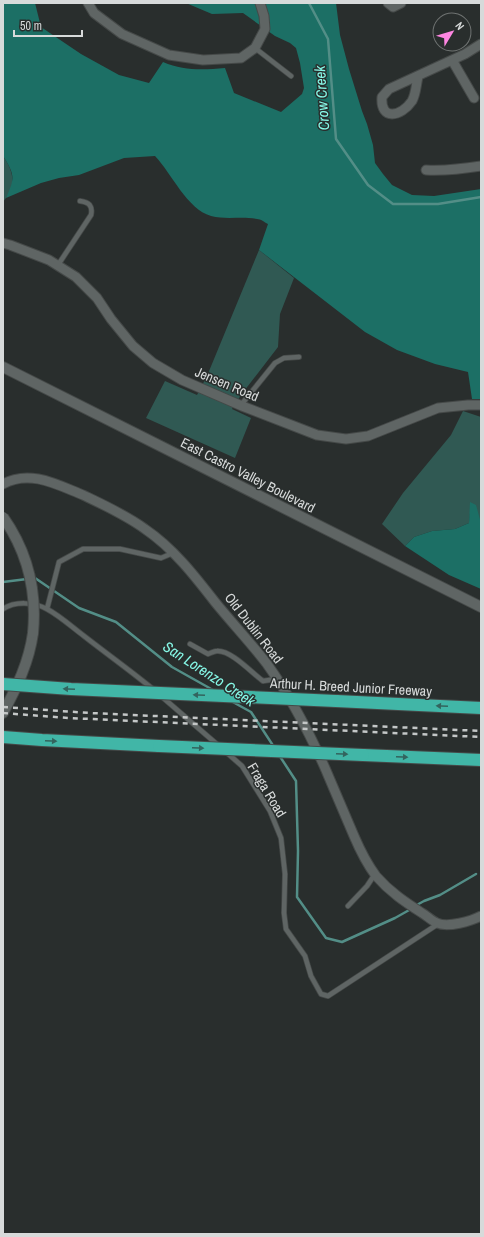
<svg xmlns="http://www.w3.org/2000/svg" width="484" height="1237" font-family="'Archivo Narrow',sans-serif">
	<rect width="100%" height="100%" fill="#292e2d"/>
	<!-- green -->
	<path fill="#305953" d="M3 156C14 172 17 186 3 202Z
		M259 250 294 278 280 314 278 347 241 395 232 409 251 418 235 458 146 418 165 381 197 395 207 376Z
		M463 411 481 417V523L471 503 469 523 455 529 432 531 414 537 405 546 382 524 403 493 451 435Z"/>
	<!-- forest -->
	<path fill="#1c6f65" d="M3 3H35L41 27 81 54 119 75 149 83 163 62C184 71 203 70 225 68L234 93 281 112 302 94 304 88 300 63 296 48 290 43 275 36 243 13 212 14 186 3H336L340 35 349 69 362 111 367 124 373 145 375 163 383 174 392 185 412 195 434 196 481 189V399H472L468 372 435 364 397 350 365 332 259 250 268 224C264 222 261 219 257 219 242 216 226 220 211 216 187 209 172 174 155 156L124 158 79 175 59 178 41 183 6 198C15 178 15 175 3 156Z
		M470 502 476 505 481 523V589L449 575 405 546 414 537 432 531 455 529 469 523Z"/>
	<g fill="none" stroke-linecap="round" stroke-linejoin="round">
		<!-- stream -->
		<path stroke="#538e87" stroke-width="2.5" d="M309 3 328 39 336 139 368 185 393 204H438L481 197
			M32 578H35L79 608 116 622 172 667 213 690
			M3 582 27 579
			M231 701 251 712 274 747
			M279 755 296 781 298 851 297 897 326 938 342 942 395 918 411 909
			M415 906 424 901 440 895 476 874"/>
		<defs>
			<path id="lane" d="M255 48 291 76
				M58 265 91 215C93 206 89 202 80 201
				M241 405 275 363 284 358 299 357
				M3 609C15 601 34 602 47 609 60 616 72 627 84 636 107 654 131 671 154 690
				M47 609 59 562 83 549H120L161 558 173 553
				M190 644 208 654C211 653 214 651 217 651 231 650 252 673 263 681L276 679
				M161 696 219 746
				M226 752 242 766 270 811 281 838 285 874 284 913 286 929 305 956 311 976 321 994 328 996 438 924
				M348 906 367 886 375 874"/>
			<path id="street" d="M88 3 94 13 122 34 169 55 203 60 241 58 255 48 265 29 264 16 260 3
				M388 3 393 7 401 3
				M452 60 474 98
				M418 77C416 85 416 94 412 101 401 117 380 121 382 97L389 89 465 54 481 44
				M426 170C445 171 462 169 481 166
				M3 243 10 245 49 260 76 277 97 298 111 319 133 346 153 363 182 380 242 406 317 435 346 439 368 436 438 408 468 405H481
				M3 484C30 469 58 485 83 495 104 505 126 515 145 529 173 548 194 575 215 602 232 623 251 643 267 664 290 696 309 732 325 768 335 791 344 813 354 836 360 850 367 864 376 876 390 892 405 902 422 913 427 916 432 921 437 923 448 928 471 921 481 916"/>
			<path id="secondary" d="M3 367 481 607
				M3 713C17 687 29 662 33 633"/>
			<path id="highway" d="M336 701 481 708
				M3 737 42 740 159 746
				M363 755 481 760"/>
		</defs>
		<!-- lane casing -->
		<use href="#lane" stroke="#454948" stroke-width="6"/>
		<!-- street casing -->
		<use href="#street" stroke="#454948" stroke-width="11"/>
		<!-- secondary casing -->
		<use href="#secondary" stroke="#454948" stroke-width="12"/>
		<!-- highway casing -->
		<use href="#highway" stroke="#454948" stroke-width="14"/>
		<!-- lane -->
		<use href="#lane" stroke="#5f6564" stroke-width="4.5"/>
		<!-- street -->
		<use href="#street" stroke="#5f6564" stroke-width="9"/>
		<!-- secondary -->
		<use href="#secondary" stroke="#5f6564" stroke-width="10"/>
		<!-- highway -->
		<use href="#highway" stroke="#41b6a7" stroke-width="12"/>
		<!-- rail -->
		<path stroke="#c4c7c7" stroke-width="2.5" stroke-dasharray="5 5" stroke-linecap="butt" d="M3 707 90 713 481 731
			M3 713 69 718 481 737"/>
		<defs>
			<path id="secondary-bridge" d="M3 517C27 551 37 591 33 633"/>
			<path id="highway-bridge" d="M3 684 71 689 336 701
				M159 746 363 755"/>
		</defs>
		<!-- secondary-bridge casing -->
		<use href="#secondary-bridge" stroke="#454948" stroke-width="12" stroke-linecap="butt"/>
		<!-- highway-bridge casing -->
		<use href="#highway-bridge" stroke="#454948" stroke-width="14" stroke-linecap="butt"/>
		<!-- secondary-bridge -->
		<use href="#secondary-bridge" stroke="#5f6564" stroke-width="10"/>
		<!-- highway-bridge -->
		<use href="#highway-bridge" stroke="#41b6a7" stroke-width="12"/>
	</g>
	<!-- one-way arrows -->
	<defs><path id="oneway-solid" d="M-6-.8H1V-3.2L6.5 0L1 3.2V.8H-6Z"/></defs>
	<g fill="#33645e">
		<use href="#oneway-solid" transform="translate(69 689) rotate(-177)"/>
		<use href="#oneway-solid" transform="translate(199 695) rotate(-177)"/>
		<use href="#oneway-solid" transform="translate(442 706) rotate(-177)"/>
		<use href="#oneway-solid" transform="translate(51 741) rotate(3)"/>
		<use href="#oneway-solid" transform="translate(198 748) rotate(3)"/>
		<use href="#oneway-solid" transform="translate(342 754) rotate(3)"/>
		<use href="#oneway-solid" transform="translate(402 757) rotate(3)"/>
	</g>
	<g text-anchor="middle" stroke-width="3" stroke-linejoin="round" paint-order="stroke">
		<!-- street labels -->
		<g font-size="14" fill="#d7dada" stroke="#292e2d">
			<text transform="translate(227 384) rotate(23)" y="5">Jensen Road</text>
			<text transform="translate(248 475) rotate(27)" y="5">East Castro Valley Boulevard</text>
			<text transform="translate(254 628) rotate(52)" y="5">Old Dublin Road</text>
			<text transform="translate(351 687) rotate(3)" y="5">Arthur H. Breed Junior Freeway</text>
			<text transform="translate(267 790) rotate(59)" y="5">Fraga Road</text>
		</g>
		<!-- water labels -->
		<g font-size="15" font-style="italic" fill="#86f8e7" stroke="#292e2d">
			<text transform="translate(322 98) rotate(-94)" y="5">Crow Creek</text>
			<text transform="translate(209 674) rotate(33)" y="5">San Lorenzo Creek</text>
		</g>
	</g>
	<!-- border -->
	<rect width="484" height="1237" fill="none" stroke="#d7dada" stroke-width="8"/>
	<!-- north arrow -->
	<g transform="translate(452 32) rotate(52)"><circle r="19" fill="#292e2d" stroke="#6f7372"/>
	<path d="M0-3L7 15L0 10L-7 15Z" fill="#fd86e1"/>
	<text y="-6" font-size="11" font-weight="bold" text-anchor="middle" fill="#d7dada">N</text>
	</g>
	<!-- scale -->
	<path d="M14 30v6h68v-6" fill="none" stroke="#d7dada" stroke-width="2"/>
	<text x="20" y="30" font-size="12" fill="#d7dada" stroke="#292e2d" stroke-width="3" paint-order="stroke">50 m</text>
</svg>
